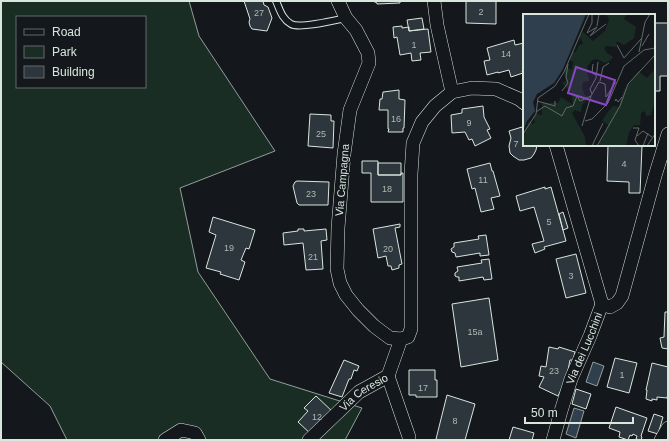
<svg xmlns="http://www.w3.org/2000/svg" width="669" height="441" font-family="Arial,sans-serif">
	<rect width="100%" height="100%" fill="#14181c"/>
	<!-- green -->
	<path fill="#1a2d24" stroke="#939e99" fill-rule="evenodd" d="M1 1H189L199 36 275 151 180 188 198 272 270 379 362 408 345 440H67L50 406 1 362ZM17 17H145V87H17Z"/>
	<!-- water -->
	<path fill="#2f3f4d" stroke="#939e99" d="M593 362 604 366 597 386 586 382Z
		M574 408 584 411 576 438 566 434Z"/>
	<!-- building -->
	<path fill="#2c363c" stroke="#d8e6dc" d="M244 1H263L264 5 268 7 272 18 267 31 252 29 250 26 249 22 250 19Z
		M373 1H400V3L377 4V3Z
		M466 1H496V24L466 23Z
		M422 18 424 29 409 31 407 20Z
		M654 23H668V76H660V91H654Z
		M402 26V28L409 27V31L428 29 431 52 420 53 421 60 412 61 411 53 400 55 397 37 394 38 393 27Z
		M514 40 515 45 524 43V71H522L523 73 511 77 509 70 498 73V72L487 75 484 61 490 60 487 48Z
		M399 90V99L405 100 404 128H403V132H388L389 129H388V110H379L380 99H382L383 92Z
		M483 106 484 117 490 129 487 130 491 138 475 146 472 139 469 140 465 132 452 133 451 115 462 113V109Z
		M310 114 331 115V121H334L333 148 308 146Z
		M522 127 524 132V145H537L536 150 534 154 531 158 524 160H519L513 156 510 153 509 146 511 138 509 131Z
		M608 145 642 146 640 193H629V182L607 181Z
		M362 161H378V175H401V173H403V202H371V173H362Z
		M378 163H401V175H378Z
		M490 163 492 171H493L500 196 491 198 494 209 481 212 475 188 472 189 467 169Z
		M297 181 329 182 328 205H299L297 203 293 186 295 182Z
		M545 187V189L551 187 566 241 544 247 545 249 535 253 532 244 544 241 534 207 520 211 516 196Z
		M563 212 568 228 563 230 559 214Z
		M213 217 255 230 249 249 246 248 241 260 245 262 239 280 220 274 221 272 206 268 216 235 209 232Z
		M400 224V227L395 228 402 264 399 265V268L392 270 391 266H388L386 256 378 258 373 229Z
		M298 229H304V231L326 229 327 240 321 241 323 269 306 270 303 243 284 245 283 233 298 231Z
		M486 235 489 255 480 256V253L456 257 455 253 452 252 451 249 454 247V243L479 239 478 236Z
		M576 254 586 293 566 298 556 259Z
		M489 259 492 279 484 280 483 277 459 281V277H457L455 276V273L458 271 457 267 482 263 481 260Z
		M489 298 498 360 461 367 452 304Z
		M665 312H668V349L662 348 660 338 664 337Z
		M549 347 558 349 559 347 575 352 573 360H570L566 380 558 396 539 387 544 377 539 376 541 366 546 367Z
		M615 358 637 363 629 393 607 387Z
		M344 360 359 366 357 371 354 370 351 379H349L342 397 329 393Z
		M652 363 668 367V393L667 398 657 397V400L652 399V401L646 399 647 390H646Z
		M409 370H435V380H437V397H416V395H409Z
		M576 389 591 394 586 409 572 404Z
		M447 395 475 404 465 440H440L436 439Z
		M316 396 334 413 312 435 298 422 308 411 304 408Z
		M616 407 647 418 641 436 642 437 641 440 636 439 637 436 633 434 632 436 630 435 628 440 619 437 620 432 609 428Z
		M654 414 663 417 658 434 648 431Z
		M513 427 534 433 532 440H509Z"/>
	<g fill="none" stroke-linecap="round" stroke-linejoin="round">
		<defs>
			<path id="lane" d="M276 1C280 10 282 19 291 24 299 29 336 20 346 18"/>
			<g id="street">
				<path d="M338 1 346 18 356 30 368 53 369 63 350 110 344 154 338 228 337 269 340 283 346 295 358 310 374 326 390 338 401 339"/>
				<path d="M434 1 437 25 452 92"/>
				<path d="M556 145 602 304 610 307 617 303 622 296 655 176 668 134"/>
				<path d="M388 376 401 339 408 337 411 329V174L413 143 422 122 435 106 452 92 472 88 496 89 519 99 524 103"/>
				<path d="M165 440 181 430 195 433 199 440"/>
				<path id="s1" d="M309 440 359 392 388 376 409 437V440"/>
				<path id="s2" d="M553 440 561 411 571 379 590 336 602 304"/>
				<path d="M661 440 668 428"/>
			</g>
		</defs>
		<!-- lane casing -->
		<use href="#lane" stroke="#d8e6dc" stroke-width="8"/>
		<!-- street casing -->
		<use href="#street" stroke="#d8e6dc" stroke-width="14"/>
		<!-- lane -->
		<use href="#lane" stroke="#14181c" stroke-width="6"/>
		<!-- street -->
		<use href="#street" stroke="#14181c" stroke-width="13"/>
	</g>
	<g text-anchor="middle" stroke-width="3" stroke-linejoin="round" paint-order="stroke">
		<!-- number labels -->
		<g font-size="9" fill="#adbab4">
			<text x="481" y="15">2</text>
			<text x="259" y="16">27</text>
			<text x="414" y="48">1</text>
			<text x="506" y="57">14</text>
			<text x="396" y="122">16</text>
			<text x="469" y="126">9</text>
			<text x="321" y="137">25</text>
			<text x="516" y="147">7</text>
			<text x="624" y="167">4</text>
			<text x="483" y="183">11</text>
			<text x="387" y="192">18</text>
			<text x="311" y="197">23</text>
			<text x="549" y="225">5</text>
			<text x="229" y="251">19</text>
			<text x="388" y="252">20</text>
			<text x="313" y="260">21</text>
			<text x="571" y="279">3</text>
			<text x="475" y="335">15a</text>
			<text x="554" y="374">23</text>
			<text x="622" y="378">1</text>
			<text x="423" y="391">17</text>
			<text x="317" y="420">12</text>
			<text x="455" y="424">8</text>
		</g>
		<!-- street labels -->
		<g font-size="11" fill="#d8e6dc" stroke="#14181c">
			<text transform="translate(342 180) rotate(-85)" y="4">Via Campagna</text>
			<text dy="4" stroke="none"><textPath href="#s2" startOffset="97">Via dei Lucchini</textPath></text>
			<text dy="4" stroke="none"><textPath href="#s1" startOffset="73">Via Ceresio</textPath></text>
		</g>
	</g>
	<!-- overview -->
	<g transform="translate(523 14)">
		<rect width="132" height="132" fill="#14181c"/>
		<path d="M83 0H117L103 1 101 5 113 13 111 24 101 31 94 27 93 33 84 32 81 34 83 38 90 43 88 46 82 49 74 45 69 46 64 53 66 67 60 68 59 73 61 80 66 84 59 91 58 98 52 96 49 99 62 123 63 132H0V120L6 107 10 110 12 108 10 103 13 100 19 101V89H35L38 83 50 91 48 78 39 69 43 67 41 58 43 53 49 56 50 48 47 46 50 38H53L56 31 60 30 57 23 60 18 70 27 82 17 86 5ZM132 55V87L128 101 123 102 122 97 118 99 117 111H111L106 118 103 132H79L76 129 86 111 79 107 84 99 90 92 96 93 100 78 115 57 124 64Z" fill="#1a2d24"/>
		<path d="M0 0H63L40 55 31 69 14 80 10 88 12 97 4 107 0 117Z" fill="#2f3f4d"/>
		<path fill="none" stroke="#626a69" stroke-width="1" d="M69 0V9L64 19 74 13 67 22 83 10M74 12 76 0M94 31 101 44 118 25M119 32 126 20M116 38 122 8 127 0M70 50 69 59 73 61M77 67 80 53 86 49M39 77 45 69 43 63 45 50M69 80 67 75 73 64 75 48M68 82 76 68 82 70 83 83 93 68M14 87 32 92V87M92 87 93 85 95 88 99 83M13 98 22 92 39 102 43 94 50 92 54 82 57 87 68 82 59 112M62 107 69 105 85 89 101 52 121 36 132 34M110 114H116L112 126 116 132M0 120 13 100 15 84 32 72 41 58 66 0M114 122 120 117 129 123M69 132 80 109M74 132 97 92 105 70 132 41M120 132 125 119M124 132 132 120"/>
		<path fill="#8948c3" fill-opacity="0.15" stroke="#8948c3" stroke-width="2" d="M53 53 92 66 83 91 45 79Z"/>
		<rect width="132" height="132" fill="none" stroke="#d8e6dc" stroke-width="2"/>
	</g>
	<!-- border -->
	<rect width="669" height="441" fill="none" stroke="#d8e6dc" stroke-width="4"/>
	<!-- legend -->
	<rect x="16" y="16" width="130" height="72" fill="#14181c" stroke="#626a69"/>
	<rect x="24" y="29" width="20" height="6" fill="#14181c" stroke="#626a69"/>
	<text x="52" y="36" font-size="12" fill="#d8e6dc">Road</text>
	<rect x="24" y="46" width="20" height="12" fill="#1a2d24" stroke="#626a69"/>
	<text x="52" y="56" font-size="12" fill="#d8e6dc">Park</text>
	<rect x="24" y="66" width="20" height="12" fill="#2c363c" stroke="#626a69"/>
	<text x="52" y="76" font-size="12" fill="#d8e6dc">Building</text>
	<!-- scale -->
	<path d="M525 417v6h108v-6" fill="none" stroke="#d8e6dc" stroke-width="2"/>
	<text x="531" y="417" font-size="12" fill="#d8e6dc" stroke="#14181c" stroke-width="3" paint-order="stroke">50 m</text>
</svg>
